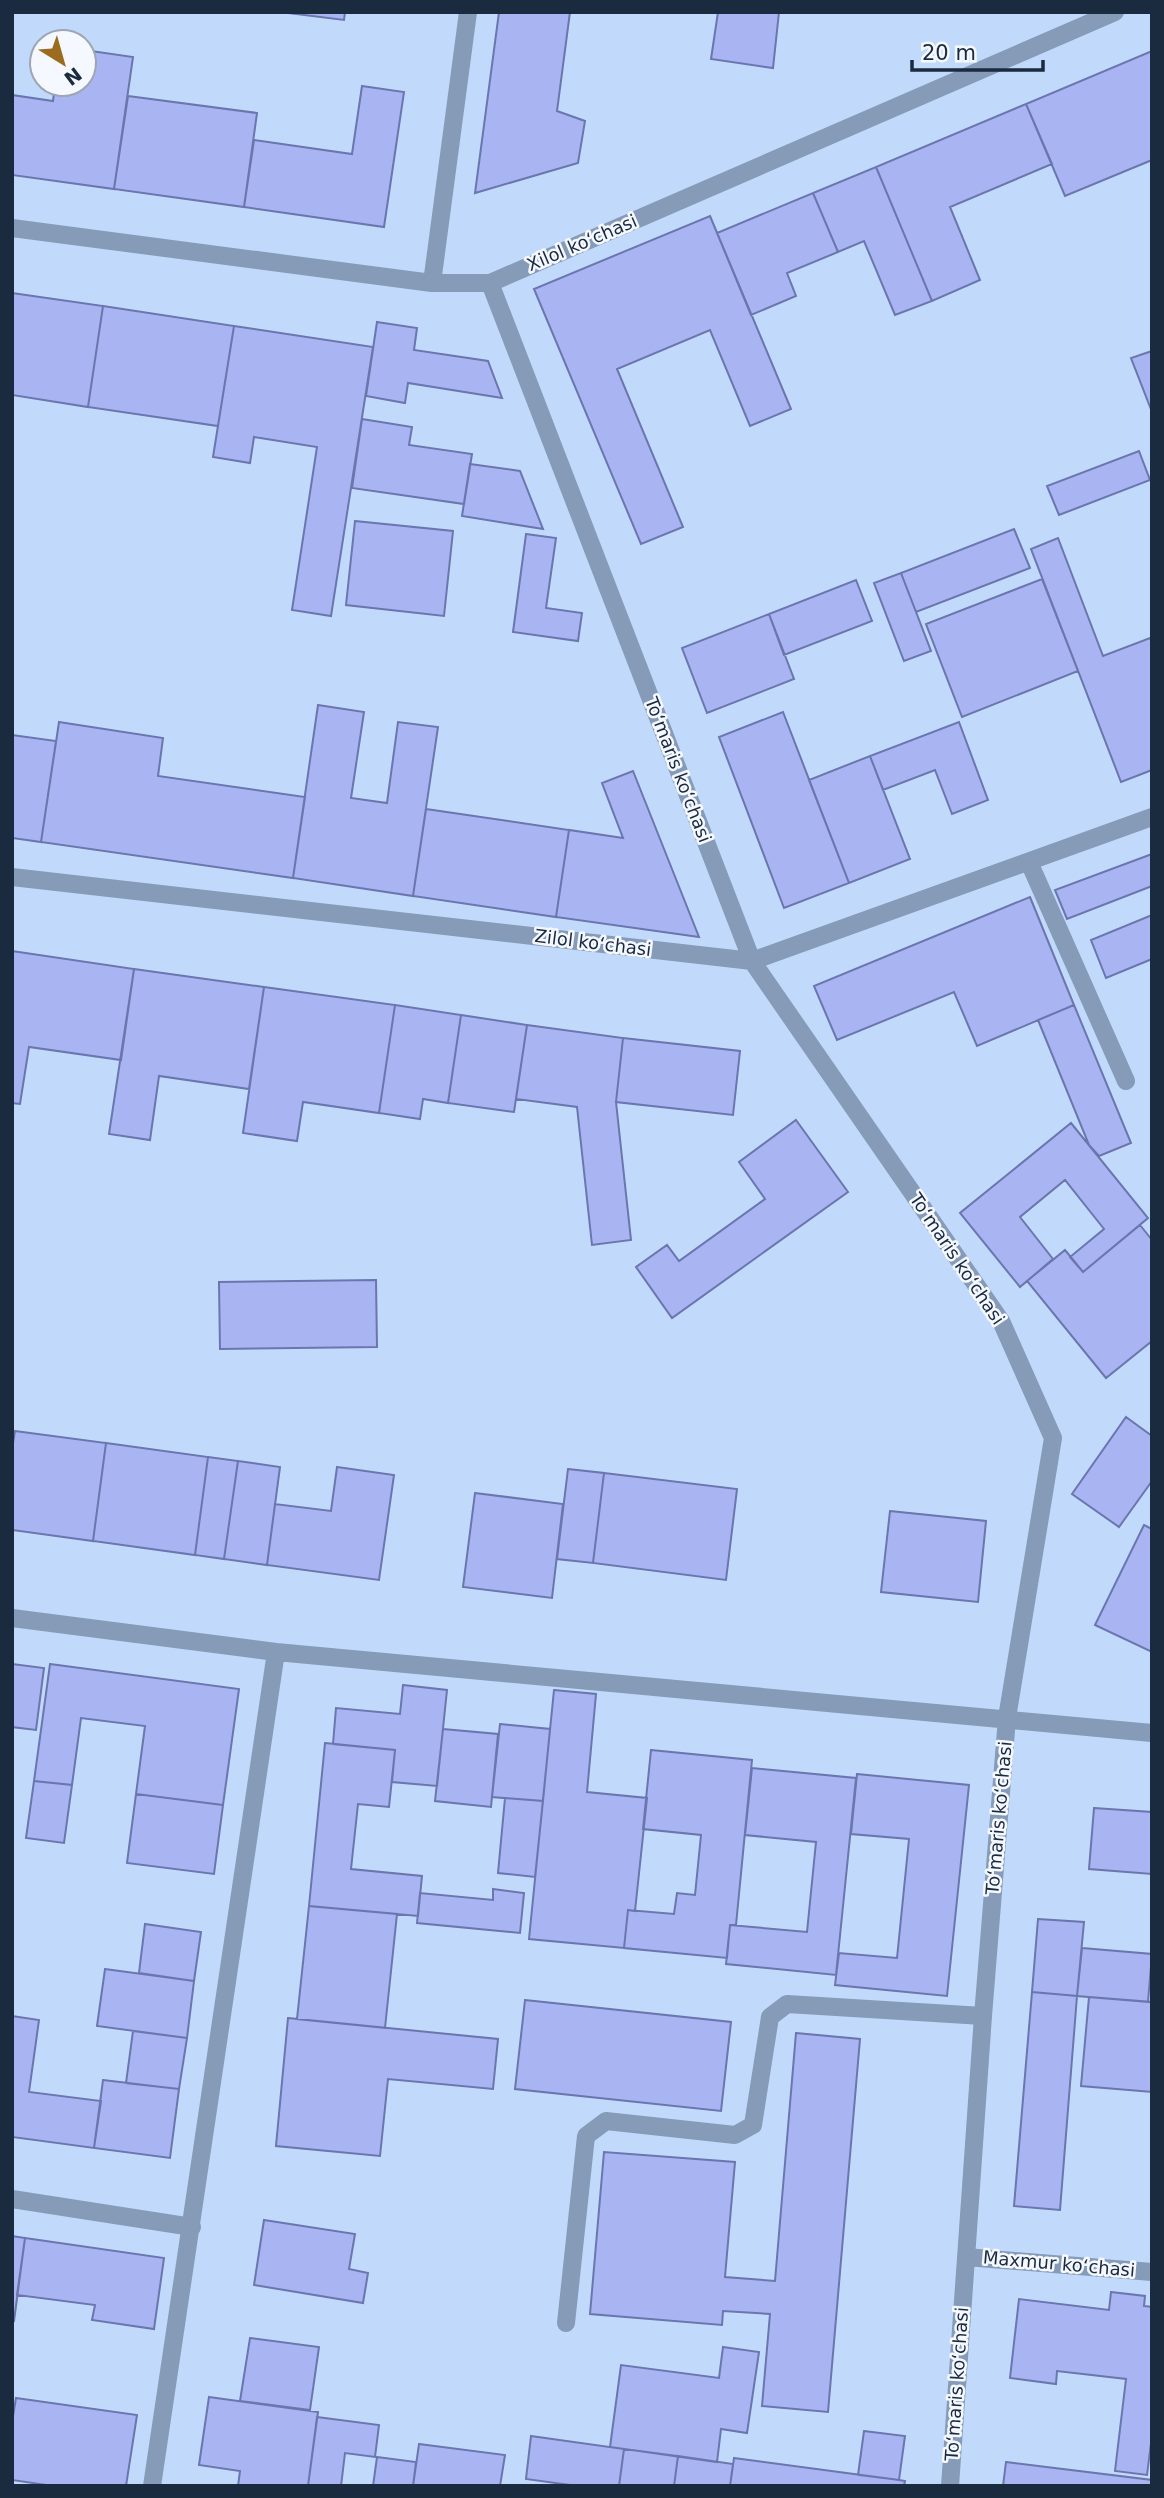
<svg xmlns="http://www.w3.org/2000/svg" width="1164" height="2498" font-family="'DejaVu Sans',sans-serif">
	<rect width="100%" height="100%" fill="#c1dafb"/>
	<!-- building -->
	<path fill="#a9b5f3" stroke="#6b75ae" stroke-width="2" d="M280 12H345L344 20Z
		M499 12H570L557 111 585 121 578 163 475 193Z
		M718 12H779L773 68 711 59Z
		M84 50 133 57 114 189 12 175V95L53 101 55 84H84Z
		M1152 51V160L1065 196 1026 104Z
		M362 86 404 92 384 227 244 207 254 140 352 154Z
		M128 96 257 113 244 207 114 189Z
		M1026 104 1052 164 950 207 980 280 932 301 876 167Z
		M876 167 932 301 895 315 864 241 838 252 813 193Z
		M813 193 838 252 787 273 796 296 751 315 717 233Z
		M710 216 791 409 750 426 710 330 617 369 683 527 641 544 534 289Z
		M12 293 103 306 88 407 12 395Z
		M103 306 234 326 218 426 88 407Z
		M377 322 417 328 414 350 488 361 502 398 408 383 405 403 366 396Z
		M234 326 373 347 331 616 292 610 317 447 254 437 250 463 213 457Z
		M1152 351V412L1131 358Z
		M362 419 412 427 409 445 472 454 464 504 352 488Z
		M1139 451 1150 480 1059 515 1047 486Z
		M470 464 520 471 543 529 462 516Z
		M355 521 453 531 444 616 346 605Z
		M1014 529 1030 568 916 612 901 573Z
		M526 534 556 538 546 608 582 613 578 641 513 632Z
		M1058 538 1103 656 1150 638 1152 643V770L1121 782 1031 549Z
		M901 573 931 651 904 661 874 583Z
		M1042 579 1078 671 962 717 926 624Z
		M856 580 872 621 784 655 769 614Z
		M769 614 794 679 707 713 682 648Z
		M318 705 364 712 351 798 387 803 398 722 438 727 413 896 293 878Z
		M783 712 849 883 784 908 719 737Z
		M59 722 163 738 158 776 305 797 293 878 41 842Z
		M959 722 988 800 952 814 935 770 883 790 870 756Z
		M12 735 56 741 41 842 12 838Z
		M870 756 910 859 849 883 809 780Z
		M633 771 699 937 556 917 569 830 623 838 602 783Z
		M426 809 569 830 556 917 413 896Z
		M1152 854V886L1067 919 1055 890Z
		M1030 897 1074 1005 977 1046 954 992 837 1040 814 986Z
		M1152 915V959L1106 978 1091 940Z
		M12 951 134 969 121 1060 29 1047 20 1104 12 1103Z
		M134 969 264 987 249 1089 159 1076 150 1140 109 1134Z
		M264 987 395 1005 379 1113 303 1102 297 1141 243 1133Z
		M395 1005 461 1015 448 1103 423 1099 420 1119 379 1113Z
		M1074 1005 1131 1143 1099 1156 1089 1145 1038 1020Z
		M461 1015 527 1025 514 1112 448 1103Z
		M527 1025 623 1038 616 1102 631 1240 592 1245 577 1107 516 1099Z
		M623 1038 740 1051 733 1115 616 1102Z
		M796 1120 848 1192 672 1318 636 1267 667 1245 679 1261 765 1199 739 1162Z
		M1071 1123 1148 1218 1083 1272 1070 1257 1104 1229 1065 1180 1020 1217 1053 1259 1020 1287 960 1213Z
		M1140 1225 1152 1240V1341L1106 1378 1027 1281 1065 1250 1083 1272Z
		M376 1280 377 1347 220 1349 219 1282Z
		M1126 1417 1152 1436V1481L1119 1527 1072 1494Z
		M15 1431 106 1443 93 1541 12 1530V1449Z
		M106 1443 208 1457 195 1555 93 1541Z
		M208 1457 238 1461 224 1559 195 1555Z
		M238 1461 280 1467 267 1565 224 1559Z
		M337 1467 394 1475 379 1580 267 1565 275 1504 331 1511Z
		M568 1469 604 1473 593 1563 557 1559Z
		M604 1473 737 1489 726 1580 593 1563Z
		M475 1493 563 1504 552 1598 463 1587Z
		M890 1511 986 1521 978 1602 881 1592Z
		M1144 1525 1152 1529V1652L1095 1625Z
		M12 1664 44 1668 36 1730 12 1727Z
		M50 1664 239 1689 223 1805 136 1794 145 1726 81 1718 72 1785 34 1781Z
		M403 1685 447 1690 437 1786 392 1782 395 1750 333 1744 336 1708 400 1714Z
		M554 1690 596 1694 587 1792 647 1798 635 1911 628 1910 624 1948 529 1939Z
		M500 1724 550 1729 543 1801 492 1797Z
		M443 1729 498 1734 491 1807 435 1801Z
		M325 1743 395 1750 389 1807 358 1804 351 1869 422 1876 418 1916 309 1906Z
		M651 1750 752 1760 736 1925H730L727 1958 624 1948 628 1910 674 1914 677 1893 695 1895 701 1835 643 1829Z
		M752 1768 856 1778 836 1975 726 1964 730 1925 807 1932 816 1842 745 1835Z
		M857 1774 969 1785 947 1996 835 1985 839 1953 897 1958 909 1839 851 1834Z
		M34 1781 72 1785 64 1843 26 1838Z
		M136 1794 223 1805 214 1874 127 1863Z
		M505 1798 543 1801 535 1877 498 1873Z
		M1094 1808 1152 1812V1874L1089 1869Z
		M493 1889 524 1893 520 1933 417 1923 420 1893 493 1900Z
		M309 1906 397 1914 385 2028 297 2019Z
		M1038 1919 1084 1922 1077 1996 1032 1992Z
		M145 1924 201 1932 194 1981 139 1973Z
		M1082 1948 1152 1954 1148 2002 1077 1996Z
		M105 1969 194 1981 187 2038 97 2026Z
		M1032 1992 1077 1996 1060 2210 1014 2206Z
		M1089 1997 1152 2002V2092L1081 2086Z
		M525 2000 731 2022 721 2111 515 2089Z
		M12 2016 39 2020 29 2092 101 2101 94 2148 12 2137Z
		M288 2018 498 2039 493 2089 388 2079 380 2156 276 2146Z
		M133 2031 187 2038 179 2089 126 2083Z
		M796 2033 860 2039 828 2412 762 2406 770 2314 723 2311 722 2325 590 2314 604 2152 735 2162 725 2277 775 2281Z
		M103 2080 179 2089 170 2158 94 2148Z
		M264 2220 355 2234 349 2269 368 2273 363 2303 254 2285Z
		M12 2236 25 2238 14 2321H12Z
		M25 2238 164 2258 154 2329 92 2320 95 2305 17 2295Z
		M1111 2292 1145 2296 1144 2306 1152 2307V2435L1147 2475 1115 2471 1126 2379 1057 2371 1056 2384 1010 2378 1019 2299 1109 2310Z
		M250 2338 319 2347 310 2410 240 2401Z
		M723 2347 759 2352 747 2433 721 2429 717 2462 610 2447 621 2365 719 2378Z
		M209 2397 318 2412 308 2486H238L240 2471 199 2465Z
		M16 2398 137 2415 126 2486H53L12 2480V2422Z
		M317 2417 379 2425 375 2457 345 2453 341 2486H308Z
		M864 2431 905 2436 899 2480 858 2475Z
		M531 2436 624 2449 619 2486H577L526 2479Z
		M419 2444 505 2455 500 2486H413Z
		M624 2449 678 2456 674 2486H619Z
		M678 2456 733 2464 730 2486H674Z
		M377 2457 416 2462 413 2486H373Z
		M734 2458 899 2480 905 2481 904 2486H730Z
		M1006 2462 1152 2480V2486H1003Z"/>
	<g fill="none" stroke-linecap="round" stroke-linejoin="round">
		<!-- service -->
		<path stroke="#859bb8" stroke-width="18" d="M1029 862 1126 1081
			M566 2323 586 2136 606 2121 735 2135 753 2125 770 2017 787 2004 983 2016"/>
		<!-- minor -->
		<path stroke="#859bb8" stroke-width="18" d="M12 228 432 283H490L1115 12
			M432 283 468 12
			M490 283 752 961 1001 1321 1053 1438 1007 1718 983 2016 950 2486
			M12 877 752 961 1152 817
			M12 1618 276 1652 1152 1733
			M12 2199 192 2227
			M966 2257 1152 2272
			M152 2486 276 1652"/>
	</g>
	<g text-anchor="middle" stroke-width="5" stroke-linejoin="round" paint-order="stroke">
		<!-- street labels -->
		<g font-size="18" fill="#1a2a3f" stroke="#f5f9ff">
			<text transform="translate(582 243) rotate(-23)" y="6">Xilol koʻchasi</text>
			<text transform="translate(678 770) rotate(69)" y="6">Toʻmaris koʻchasi</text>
			<text transform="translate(593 943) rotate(7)" y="6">Zilol koʻchasi</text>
			<text transform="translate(957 1259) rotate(56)" y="6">Toʻmaris koʻchasi</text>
			<text transform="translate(999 1818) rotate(-85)" y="6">Toʻmaris koʻchasi</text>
			<text transform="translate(1059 2264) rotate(5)" y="6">Maxmur koʻchasi</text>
			<text transform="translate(957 2384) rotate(-86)" y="6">Toʻmaris koʻchasi</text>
		</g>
	</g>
	<!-- border -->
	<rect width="1164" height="2498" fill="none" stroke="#1a2a3f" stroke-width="28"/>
	<!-- north arrow -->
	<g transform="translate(63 63) rotate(143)"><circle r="33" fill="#f5f9ff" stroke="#9da6b2" stroke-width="2"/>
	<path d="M0-5L12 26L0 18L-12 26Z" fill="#9b6c1d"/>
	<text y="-10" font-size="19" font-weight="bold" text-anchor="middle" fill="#1a2a3f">N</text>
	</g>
	<!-- scale -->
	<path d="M912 60v10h131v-10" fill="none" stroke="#1a2a3f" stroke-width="3.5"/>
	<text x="922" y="60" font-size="21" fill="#1a2a3f" stroke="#f5f9ff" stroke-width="5" paint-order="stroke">20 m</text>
</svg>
